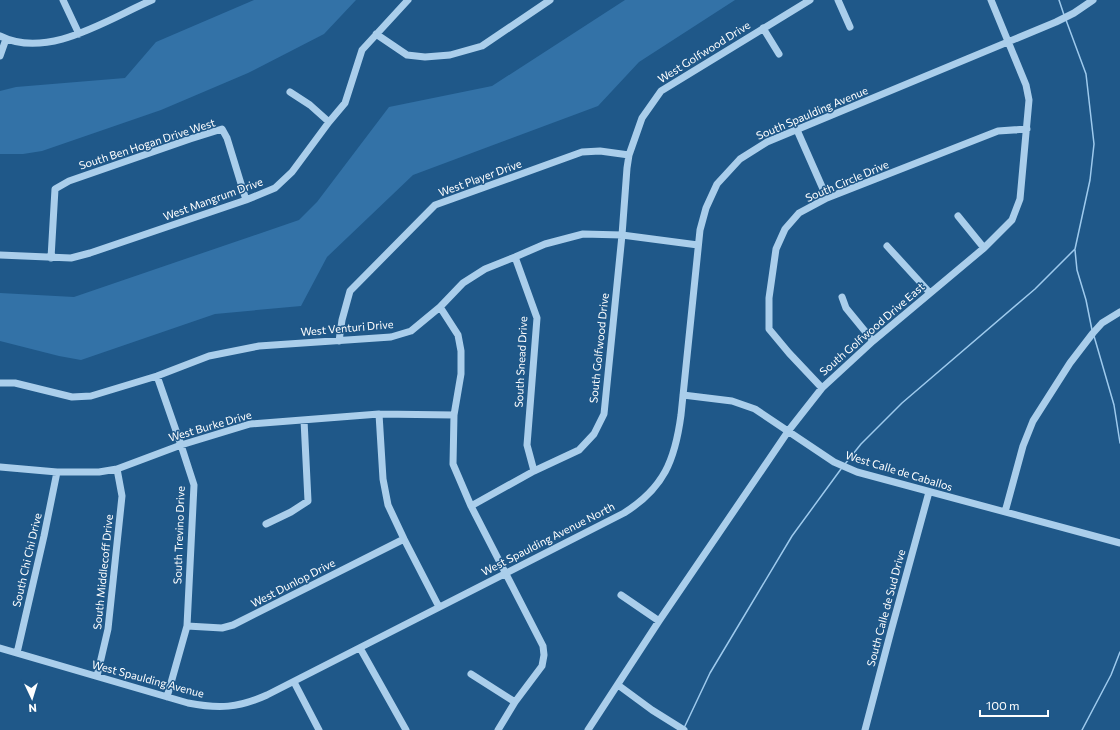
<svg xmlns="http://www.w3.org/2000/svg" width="1120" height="730" font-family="Commissioner,sans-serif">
	<rect width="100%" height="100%" fill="#1f5889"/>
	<!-- grass -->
	<path fill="#3372a7" d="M254 0H356L324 34 248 73 161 110 42 151 23 154H0V91L16 87 125 78 156 42Z
		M625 0H735L639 62 598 106 413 175 327 257 301 306 215 314 81 360 59 356 0 341V293L74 297 299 220 317 202 389 107 492 86Z"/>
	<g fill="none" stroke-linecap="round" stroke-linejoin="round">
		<!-- stream -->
		<path stroke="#9ecaed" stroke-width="1.5" d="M1059 0 1064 15
			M1075 250 1077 270 1086 300 1092 330
			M1094 336 1114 405 1120 443
			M845 464 861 444 902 403 1035 289 1075 249 1090 180 1094 144 1086 74 1066 20
			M684 728 710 673 792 536 841 469
			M1082 730 1111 675 1120 652"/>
		<!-- minor -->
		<path stroke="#aaceeb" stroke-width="7" d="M63 0 79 34
			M838 0 850 27
			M763 28 779 54
			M376 34 407 55 425 57 450 55 482 46 550 0
			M0 36C48 60 108 19 152 0
			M0 56 6 39
			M290 92 310 105 329 122
			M797 130 827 198
			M958 216 984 248
			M887 246 930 293
			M0 255 71 258 90 253 246 200 275 188 292 172 329 122 345 103 362 50 408 0
			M515 257 537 318 527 445 534 471
			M51 258 55 189 69 181 190 139 222 129 227 138 246 200
			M842 297 846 308 873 341
			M440 307 458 335 461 351V374L454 415 453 464 471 506 543 646 544 655 542 666 515 702 498 730
			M339 341 342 320 350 291 435 205 582 152 600 151 629 155
			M157 376 181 445 194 485 187 626 167 697
			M0 383H15L72 397 91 396 157 376 209 356 259 346 391 337 411 331 440 307 463 283 485 269 515 257 545 244 583 234 622 235 698 245
			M822 388 789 353 769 329V298L776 249 785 229 799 213 827 198 998 131 1027 129
			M683 395 732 401 755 409 834 462 857 472 1120 543
			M379 414 383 479 388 505 404 539 439 607
			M0 467 57 472H99L117 469 181 445 250 424 379 414 454 415
			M471 506 534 471 579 450 594 434 604 414 622 235 627 168 629 155 642 118 661 91 810 0
			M1005 512 1023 446 1033 421 1070 363 1093 333 1102 323 1120 312
			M266 524 291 512 308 501 304 420
			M621 595 659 621
			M187 626 222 628 233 625 404 539
			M0 648 188 703C219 709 238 708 267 695L624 513C664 488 675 460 681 415L700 230 706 208 717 184 740 159 767 142 1056 22 1074 13 1093 0
			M360 648 406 730
			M17 653 44 536 57 472
			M471 674 515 702
			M97 676 108 629 122 496 117 469
			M294 682 319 730
			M618 685 652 710 684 730
			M588 730 659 621 789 430 822 388 873 341 984 248 1012 220 1020 199 1029 100 1026 85 991 0
			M865 730 891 631 929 492"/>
	</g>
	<g text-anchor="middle" stroke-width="3" stroke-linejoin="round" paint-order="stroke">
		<!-- street labels -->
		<g font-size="11" fill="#fff" stroke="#1f5889">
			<text transform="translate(704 52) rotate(-32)" y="4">West Golfwood Drive</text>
			<text transform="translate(812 113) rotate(-23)" y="4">South Spaulding Avenue</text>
			<text transform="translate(147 144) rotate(-18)" y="4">South Ben Hogan Drive West</text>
			<text transform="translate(480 178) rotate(-20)" y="4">West Player Drive</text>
			<text transform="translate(847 181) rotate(-23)" y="4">South Circle Drive</text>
			<text transform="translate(213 199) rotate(-20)" y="4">West Mangrum Drive</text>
			<text transform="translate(347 328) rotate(-5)" y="4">West Venturi Drive</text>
			<text transform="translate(872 329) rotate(-41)" y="4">South Golfwood Drive East</text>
			<text transform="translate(599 348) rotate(-84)" y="4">South Golfwood Drive</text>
			<text transform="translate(521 362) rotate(-87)" y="4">South Snead Drive</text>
			<text transform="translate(210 426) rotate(-16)" y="4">West Burke Drive</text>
			<text transform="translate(899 471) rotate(17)" y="4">West Calle de Caballos</text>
			<text transform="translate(179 535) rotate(-88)" y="4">South Trevino Drive</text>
			<text transform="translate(548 539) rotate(-27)" y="4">West Spaulding Avenue North</text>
			<text transform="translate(27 560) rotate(-77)" y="4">South Chi Chi Drive</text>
			<text transform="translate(103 572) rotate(-84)" y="4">South Middlecoff Drive</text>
			<text transform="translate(293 583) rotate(-27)" y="4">West Dunlop Drive</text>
			<text transform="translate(886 608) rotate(-75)" y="4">South Calle de Sud Drive</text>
			<text transform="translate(148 679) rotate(15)" y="4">West Spaulding Avenue</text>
		</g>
	</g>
	<!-- north arrow -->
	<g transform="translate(32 698) rotate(176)" stroke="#1f5889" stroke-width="3" paint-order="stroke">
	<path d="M0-3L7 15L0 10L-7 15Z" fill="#ffffff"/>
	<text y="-6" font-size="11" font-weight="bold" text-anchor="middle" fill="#ffffff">N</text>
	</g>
	<!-- scale -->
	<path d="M980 710v6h68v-6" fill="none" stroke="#ffffff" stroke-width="2"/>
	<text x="986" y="710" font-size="12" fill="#ffffff" stroke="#1f5889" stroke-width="3" paint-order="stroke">100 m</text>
</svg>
